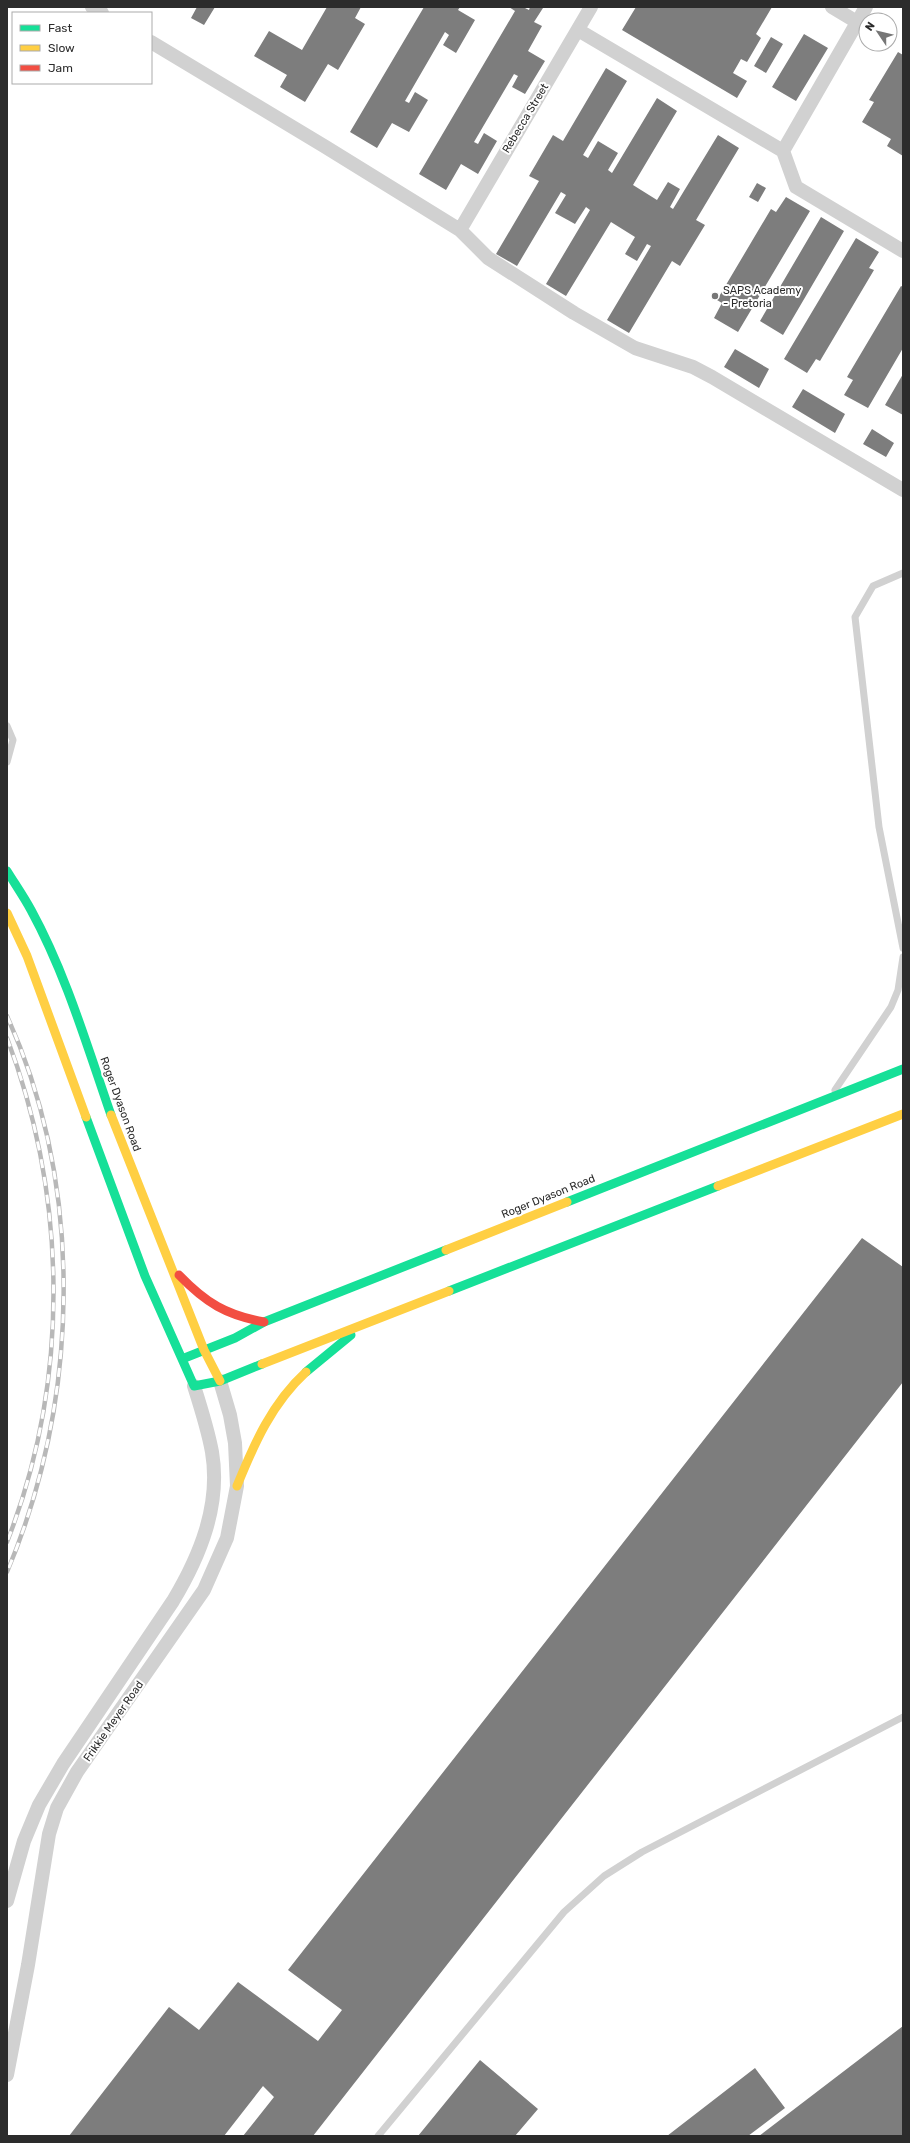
<svg xmlns="http://www.w3.org/2000/svg" width="910" height="2143" font-family="Rubik,sans-serif">
	<rect width="100%" height="100%" fill="#fff"/>
	<!-- building -->
	<path fill="#7d7d7d" d="M197 7H215L204 25 191 18Z
		M327 7H361L355 18 365 24 338 70 328 64 305 102 280 87 287 75 254 56 269 31 302 50Z
		M424 7H460L458 10 475 20 456 53 443 45 449 35 445 32 405 101 409 103 415 92 428 100 409 132 392 123 377 148 350 132Z
		M509 7H523L529 10 530 7 543 8 534 22 542 26 528 51 545 61 525 94 512 87 518 76 514 74 474 142 478 144 484 133 497 141 478 174 461 164 446 190 419 174 515 11Z
		M636 7H772L756 34 761 38 747 62 741 59 733 73 747 81 737 98 622 30Z
		M804 34 828 48 796 101 772 87Z
		M771 37 783 44 766 73 754 66Z
		M898 52 903 55V156L887 146 891 139 862 122 874 102 869 100Z
		M606 68 627 81 583 155 588 158 598 141 618 153 608 170 612 173 657 98 677 111 633 185 657 200 668 182 680 189 670 207 673 209 718 135 739 148 696 220 705 225 680 266 672 261 629 333 607 320 651 246 647 244 637 261 625 254 635 237 611 222 566 296 546 284 590 210 586 207 575 224 555 213 566 195 561 192 517 266 496 254 539 181 529 176 553 135 563 141Z
		M757 183 766 188 758 202 749 197Z
		M786 197 810 211 738 332 714 318 722 303 717 300 771 209 776 212Z
		M821 217 844 231 783 335 760 321Z
		M856 238 879 252 869 268 874 270 820 361 816 359 807 373 784 359Z
		M901 286 903 287V348L868 408 844 395 853 380 847 377Z
		M735 349 769 369 759 388 724 367Z
		M903 374V415L885 405Z
		M803 389 845 414 835 433 792 407Z
		M872 429 894 443 886 457 863 444Z
		M862 1238 903 1267V1382L313 2136H243L274 2097 263 2086 224 2136H69L169 2007 199 2030 238 1982 318 2041 342 2010 288 1970Z
		M903 2026V2136H759Z
		M480 2060 538 2109 515 2136H418Z
		M755 2068 785 2108 748 2136H667Z"/>
	<g fill="none" stroke-linecap="round" stroke-linejoin="round">
		<!-- lane -->
		<path stroke="#d1d1d1" stroke-width="7" d="M903 573 873 586 855 617 879 827 903 948
			M7 726 13 740 7 762
			M835 1090 891 1007 898 990 903 957
			M378 2136 564 1912 604 1876 642 1852 903 1717"/>
		<!-- street -->
		<path stroke="#d1d1d1" stroke-width="14" d="M92 7 102 13
			M832 7 857 22
			M578 30 783 151 866 7
			M151 42 324 146 460 230 488 258 574 313 635 348 693 367 712 377 903 490
			M783 151 796 187 903 251
			M460 230 591 7
			M7 1901 24 1841 39 1805 63 1764 173 1601C200 1556 221 1505 212 1452 208 1430 201 1408 194 1386
			M7 2075 28 1965 49 1834 57 1808 77 1772 204 1590 227 1538 237 1486 235 1443 230 1415 220 1381"/>
		<!-- fast -->
		<path stroke="#16e098" stroke-width="9" d="M7 871C15 884 24 897 31 910 66 974 87 1046 111 1115
			M86 1117 145 1276 194 1386 220 1381 262 1364
			M567 1202 903 1069
			M449 1291 718 1186
			M182 1359 235 1338 264 1322 446 1250
			M306 1372 351 1335"/>
		<!-- slow -->
		<path stroke="#ffcf43" stroke-width="9" d="M7 913 27 956 86 1117
			M111 1115 204 1350 220 1381
			M718 1186 903 1114
			M446 1250 567 1202
			M262 1364 449 1291
			M237 1486C254 1444 272 1403 306 1372"/>
		<!-- jam -->
		<path stroke="#f24e42" stroke-width="9" d="M179 1275C206 1303 226 1315 264 1322"/>
		<defs>
			<path id="rail" d="M7 1016C85 1188 80 1399 7 1572
				M7 1038C68 1199 70 1381 7 1542"/>
		</defs>
		<!-- rail casing -->
		<use href="#rail" stroke="#b8b8b8" stroke-width="4.5"/>
		<!-- rail -->
		<use href="#rail" stroke="#fff" stroke-width="3" stroke-dasharray="9" stroke-linecap="butt"/>
	</g>
	<!-- markers -->
	<circle fill="#767676" stroke="#fff" stroke-width="1.5" cx="715" cy="296" r="4"/>
	<g text-anchor="middle" stroke-width="4" stroke-linejoin="round" paint-order="stroke">
		<!-- street labels -->
		<g font-size="11" fill="#2c2c2c" stroke="#fff">
			<text transform="translate(525 118) rotate(-59)" y="4">Rebecca Street</text>
			<text transform="translate(121 1104) rotate(70)" y="4">Roger Dyason Road</text>
			<text transform="translate(548 1196) rotate(-22)" y="4">Roger Dyason Road</text>
			<text transform="translate(113 1721) rotate(-55)" y="4">Frikkie Meyer Road</text>
		</g>
		<!-- poi labels -->
		<g font-size="11" fill="#2c2c2c" stroke="#fff" text-anchor="start">
			<text x="723" y="294">SAPS Academy<tspan x="723" dy="13">- Pretoria</tspan></text>
		</g>
	</g>
	<!-- border -->
	<rect width="910" height="2143" fill="none" stroke="#2c2c2c" stroke-width="16"/>
	<!-- legend -->
	<rect x="12" y="12" width="140" height="72" fill="#ffffff" stroke="#ababab"/>
	<rect x="20" y="25" width="20" height="6" fill="#16e098" stroke="#ababab"/>
	<text x="48" y="32" font-size="12" fill="#2c2c2c">Fast</text>
	<rect x="20" y="45" width="20" height="6" fill="#ffcf43" stroke="#ababab"/>
	<text x="48" y="52" font-size="12" fill="#2c2c2c">Slow</text>
	<rect x="20" y="65" width="20" height="6" fill="#f24e42" stroke="#ababab"/>
	<text x="48" y="72" font-size="12" fill="#2c2c2c">Jam</text>
	<!-- north arrow -->
	<g transform="translate(878 32) rotate(305)"><circle r="19" fill="#ffffff" stroke="#ababab"/>
	<path d="M0-3L7 15L0 10L-7 15Z" fill="#767676"/>
	<text y="-6" font-size="11" font-weight="bold" text-anchor="middle" fill="#2c2c2c">N</text>
	</g>
</svg>
